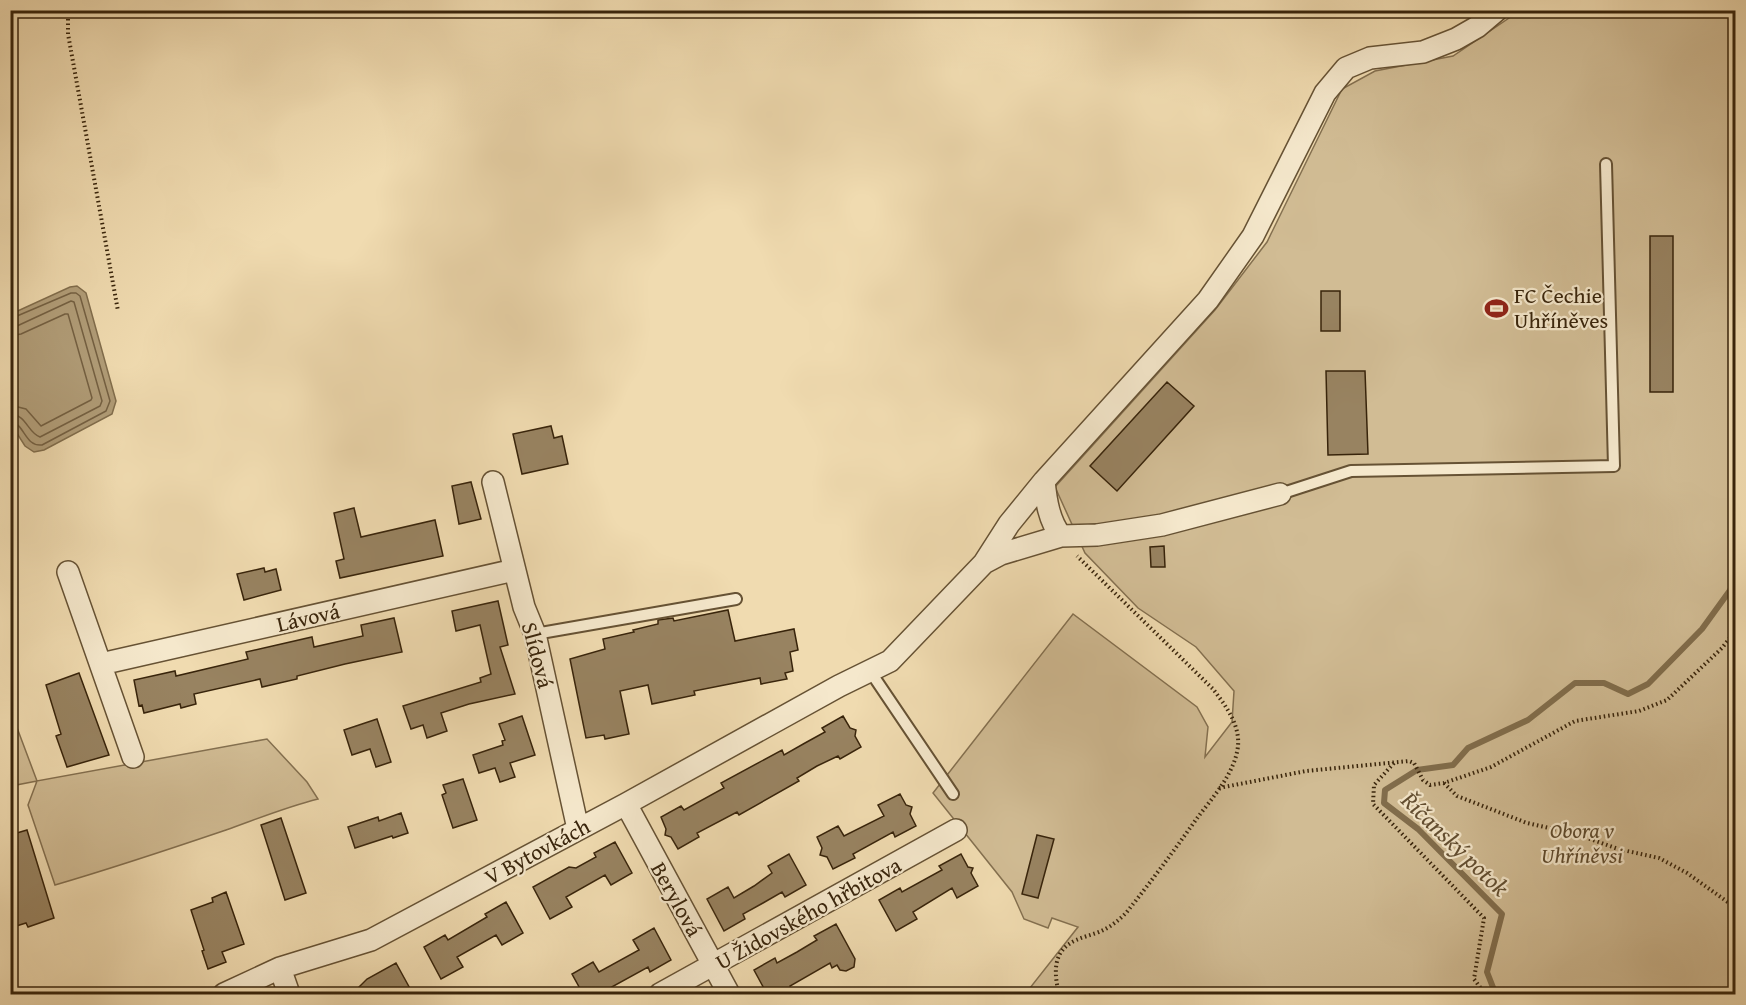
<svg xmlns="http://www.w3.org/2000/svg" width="1746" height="1005" font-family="'Gentium Book Plus',serif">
	<rect width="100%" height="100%" fill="#f0dbb0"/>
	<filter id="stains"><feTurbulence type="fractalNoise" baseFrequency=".00333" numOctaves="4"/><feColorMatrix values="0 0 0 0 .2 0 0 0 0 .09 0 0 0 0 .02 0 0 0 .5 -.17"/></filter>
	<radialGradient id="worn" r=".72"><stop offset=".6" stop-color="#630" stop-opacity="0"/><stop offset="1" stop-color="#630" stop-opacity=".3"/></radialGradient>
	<!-- green -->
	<path fill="#d1bc94" stroke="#847050" stroke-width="1.5" d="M1514 11H1735V994H1018L1030 988 1078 927 1052 918 1048 928 1024 919 1012 892 933 793 1073 614 1197 707 1208 727 1205 757 1232 722 1234 691 1196 647 1138 608 1085 553 1055 487 1215 310 1267 242 1342 89 1375 71 1453 56 1509 18Z
		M10 709 37 781 267 739 307 782 318 799C286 807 257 819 226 830 170 849 113 868 55 885L28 805 37 781 11 786Z"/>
	<!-- water -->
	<path fill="#b19d78" stroke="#816d4c" stroke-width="1.5" d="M77 286 86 293 116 401 112 414 44 450 34 452 25 446 11 424V314L70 287Z"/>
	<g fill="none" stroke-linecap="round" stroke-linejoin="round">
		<!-- shore -->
		<path stroke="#746042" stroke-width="1.5" d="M10 319 71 293H76L80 296 110 401 106 411 42 445C25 447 25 424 10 421
			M10 327 17 326 71 301 74 302 102 401 100 406 40 437C27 432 27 415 10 414
			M10 336 21 334 65 314H68L92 398 91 400 41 426 26 409 10 405"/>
		<!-- stream -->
		<path stroke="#816d4c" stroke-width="6" d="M1736 547 1733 566 1736 578
			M1498 994 1494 990 1487 972 1502 914 1418 829 1384 803 1385 790 1417 770 1453 765 1468 748 1528 720 1575 683H1604L1628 694 1648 684 1702 629 1736 582"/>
	</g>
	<!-- building -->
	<path fill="#988361" stroke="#38240b" stroke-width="1.5" d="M1650 236H1673V392H1650Z
		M1321 291H1340V331H1321Z
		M1326 371H1365L1368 454 1328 455Z
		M1167 382 1194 406 1117 491 1090 466Z
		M551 426 554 438 562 436 568 464 522 474 513 434Z
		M471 482 481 519 459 524 452 486Z
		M354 508 361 537 435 520 443 556 340 578 336 561 344 559 334 513Z
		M1164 546 1165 567H1151L1150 547Z
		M264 568 265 572 276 569 281 590 244 600 237 574Z
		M498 601 508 645 500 647 515 694 469 704 441 713 447 731 427 738 423 725 411 729 403 706 481 682 480 678 491 674 480 625 456 631 452 611Z
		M728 610 735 641 794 629 798 650 790 652 793 671 785 673 787 679 761 684 760 678 694 691 695 695 652 704 648 685 620 691 629 734 605 739 604 735 586 738 570 659 605 649 603 639 634 632 633 630 658 624V620L673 618 674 621Z
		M394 618 402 652 345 664 297 676V679L262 687 260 679 194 694 196 704 181 708 180 704 144 713 142 705 139 706 134 680 175 671 176 676 248 659 246 652 312 637 314 647 363 636 361 625Z
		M79 673 109 755 67 767 56 736 61 734 46 685Z
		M522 716 535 755 510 763 515 777 500 782 495 768 479 773 473 755 503 745 502 741 505 740 499 724Z
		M843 716 850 728 856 730 855 736 861 747 840 759 838 756 817 766 797 778 799 781 739 815 737 812 697 833 699 837 678 849 671 837 665 835 666 829 661 817 681 806 684 810 724 788 721 783 782 750 784 755 805 743 825 732 822 728Z
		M377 719 391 762 376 767 370 749 352 755 344 730Z
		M463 779 477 820 453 828 442 795 446 793 443 785Z
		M900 794 906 805 912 807 910 814 916 826 895 837 893 832 853 854 855 858 833 869 827 857 820 855 822 848 817 837 838 826 844 836 884 816 878 805Z
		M401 813 408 833 393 838 392 836 355 848 348 827 378 817 379 821Z
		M281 818 306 893 285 900 261 825Z
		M27 830 54 918 28 927 26 923 10 928V835Z
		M1037 835 1054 839 1038 898 1022 894Z
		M615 842 632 873 611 885 605 875 566 897 572 907 550 919 533 887 569 867 576 868 596 857 594 853Z
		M789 854 806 885 785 897 782 892 763 903 743 914 745 919 724 931 707 899 728 887 734 898 754 886 772 873 768 866Z
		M961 854 968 867 973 868 971 873 978 886 957 898 952 888 913 912 917 919 896 931 879 900 900 888 902 892 942 870 939 866Z
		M226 892 244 944 222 952 226 962 208 969 202 951 204 950 191 910 213 902 212 898Z
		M506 902 523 933 502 945 496 935 457 957 463 967 441 979 424 947 445 935 448 940 487 917 485 914Z
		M836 924 855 959 854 967 846 971 840 970 837 965 832 968 830 963 790 986 792 990 783 994H767L754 970 775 958 777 963 797 952 817 940 814 936Z
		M654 928 671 960 650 972 648 967 608 989 611 994H583L572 974 593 962 599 972 639 950 633 940Z
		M396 963 413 994H352L367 979Z"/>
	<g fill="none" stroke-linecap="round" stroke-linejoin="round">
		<defs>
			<path id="service" d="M1280 494 1351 471 1614 466 1606 164
				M535 634 736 599
				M870 671 953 794"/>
			<path id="minor" d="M1044 481C1046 500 1049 521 1061 536
				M493 482 524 607 535 634 578 829
				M984 563 1009 524 1044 481 1208 300 1253 236 1325 93 1346 68 1370 58 1423 52 1456 39 1477 27 1497 10
				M68 572 133 757
				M101 664 514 570
				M626 804 729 994
				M280 968 289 994
				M224 994 280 968 371 940 626 804 839 686 890 661 984 563 1001 554 1061 536 1097 535 1162 525 1280 494
				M660 994 956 830"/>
		</defs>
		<!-- service casing -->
		<use href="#service" stroke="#665234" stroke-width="14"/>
		<!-- minor casing -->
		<use href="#minor" stroke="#665234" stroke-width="24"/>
		<!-- path -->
		<path stroke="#38240b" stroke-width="4" stroke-dasharray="1.5 3" stroke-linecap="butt" d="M68 10V34L118 311
			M1394 763 1374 785 1373 804 1484 918 1474 979 1485 994
			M1444 783 1457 796 1527 823 1576 834 1618 849 1659 858 1687 873 1736 908
			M1219 788 1306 771 1409 761 1414 763 1423 780 1430 785 1444 783 1491 767 1575 721 1639 711 1667 700 1722 648 1736 630
			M1059 994C1054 973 1052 951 1076 940 1083 937 1091 935 1099 932 1109 928 1118 921 1126 913 1150 883 1173 852 1195 821 1211 799 1235 774 1238 746 1240 724 1225 705 1213 689L1077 556"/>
		<!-- service -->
		<use href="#service" stroke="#f5e8cc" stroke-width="10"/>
		<!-- minor -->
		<use href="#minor" stroke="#f5e8cc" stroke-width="21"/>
	</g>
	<!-- icons -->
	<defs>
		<symbol id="stadium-bare" viewBox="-9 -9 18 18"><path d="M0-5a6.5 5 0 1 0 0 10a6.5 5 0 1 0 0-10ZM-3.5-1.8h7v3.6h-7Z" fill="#8f2418" stroke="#f5e8cc" stroke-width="2.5" paint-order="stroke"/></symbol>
	</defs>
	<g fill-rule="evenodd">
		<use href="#stadium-bare" x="1480" y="292" width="33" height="33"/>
	</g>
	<g text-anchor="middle" stroke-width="4.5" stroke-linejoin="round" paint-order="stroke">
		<!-- poi labels -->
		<g font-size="22" fill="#38240b" stroke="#f5e8cc" text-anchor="start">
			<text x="1514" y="303">FC Čechie<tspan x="1514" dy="25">Uhříněves</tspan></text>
		</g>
		<!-- street labels -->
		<g font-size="22" fill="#38240b" stroke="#f5e8cc">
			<text transform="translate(308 617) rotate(-13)" y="8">Lávová</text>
			<text transform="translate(538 655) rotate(75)" y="8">Slídová</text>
			<text transform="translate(537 851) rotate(-28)" y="8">V Bytovkách</text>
			<text transform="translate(677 899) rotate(61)" y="8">Berylová</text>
			<text transform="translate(808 913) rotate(-29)" y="8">U Židovského hřbitova</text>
		</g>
		<!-- park labels -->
		<g font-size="22" font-style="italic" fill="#5e4a2d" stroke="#f5e8cc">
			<text x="1582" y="838">Obora v<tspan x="1582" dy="25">Uhříněvsi</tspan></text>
		</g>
		<!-- water labels -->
		<g font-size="24" font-style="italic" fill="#624e31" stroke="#f5e8cc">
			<text transform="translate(1455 844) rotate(44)" y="8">Říčanský potok</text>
		</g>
	</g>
	<!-- margin -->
	<rect width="1746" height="1005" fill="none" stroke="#f0dbb0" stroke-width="36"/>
	<rect x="12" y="12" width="1722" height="981" fill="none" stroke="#38240b" stroke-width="3"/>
	<rect x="18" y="18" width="1710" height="969" fill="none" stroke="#38240b" stroke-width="1.5"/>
	<rect width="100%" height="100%" filter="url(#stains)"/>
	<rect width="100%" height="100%" fill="url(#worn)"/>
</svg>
